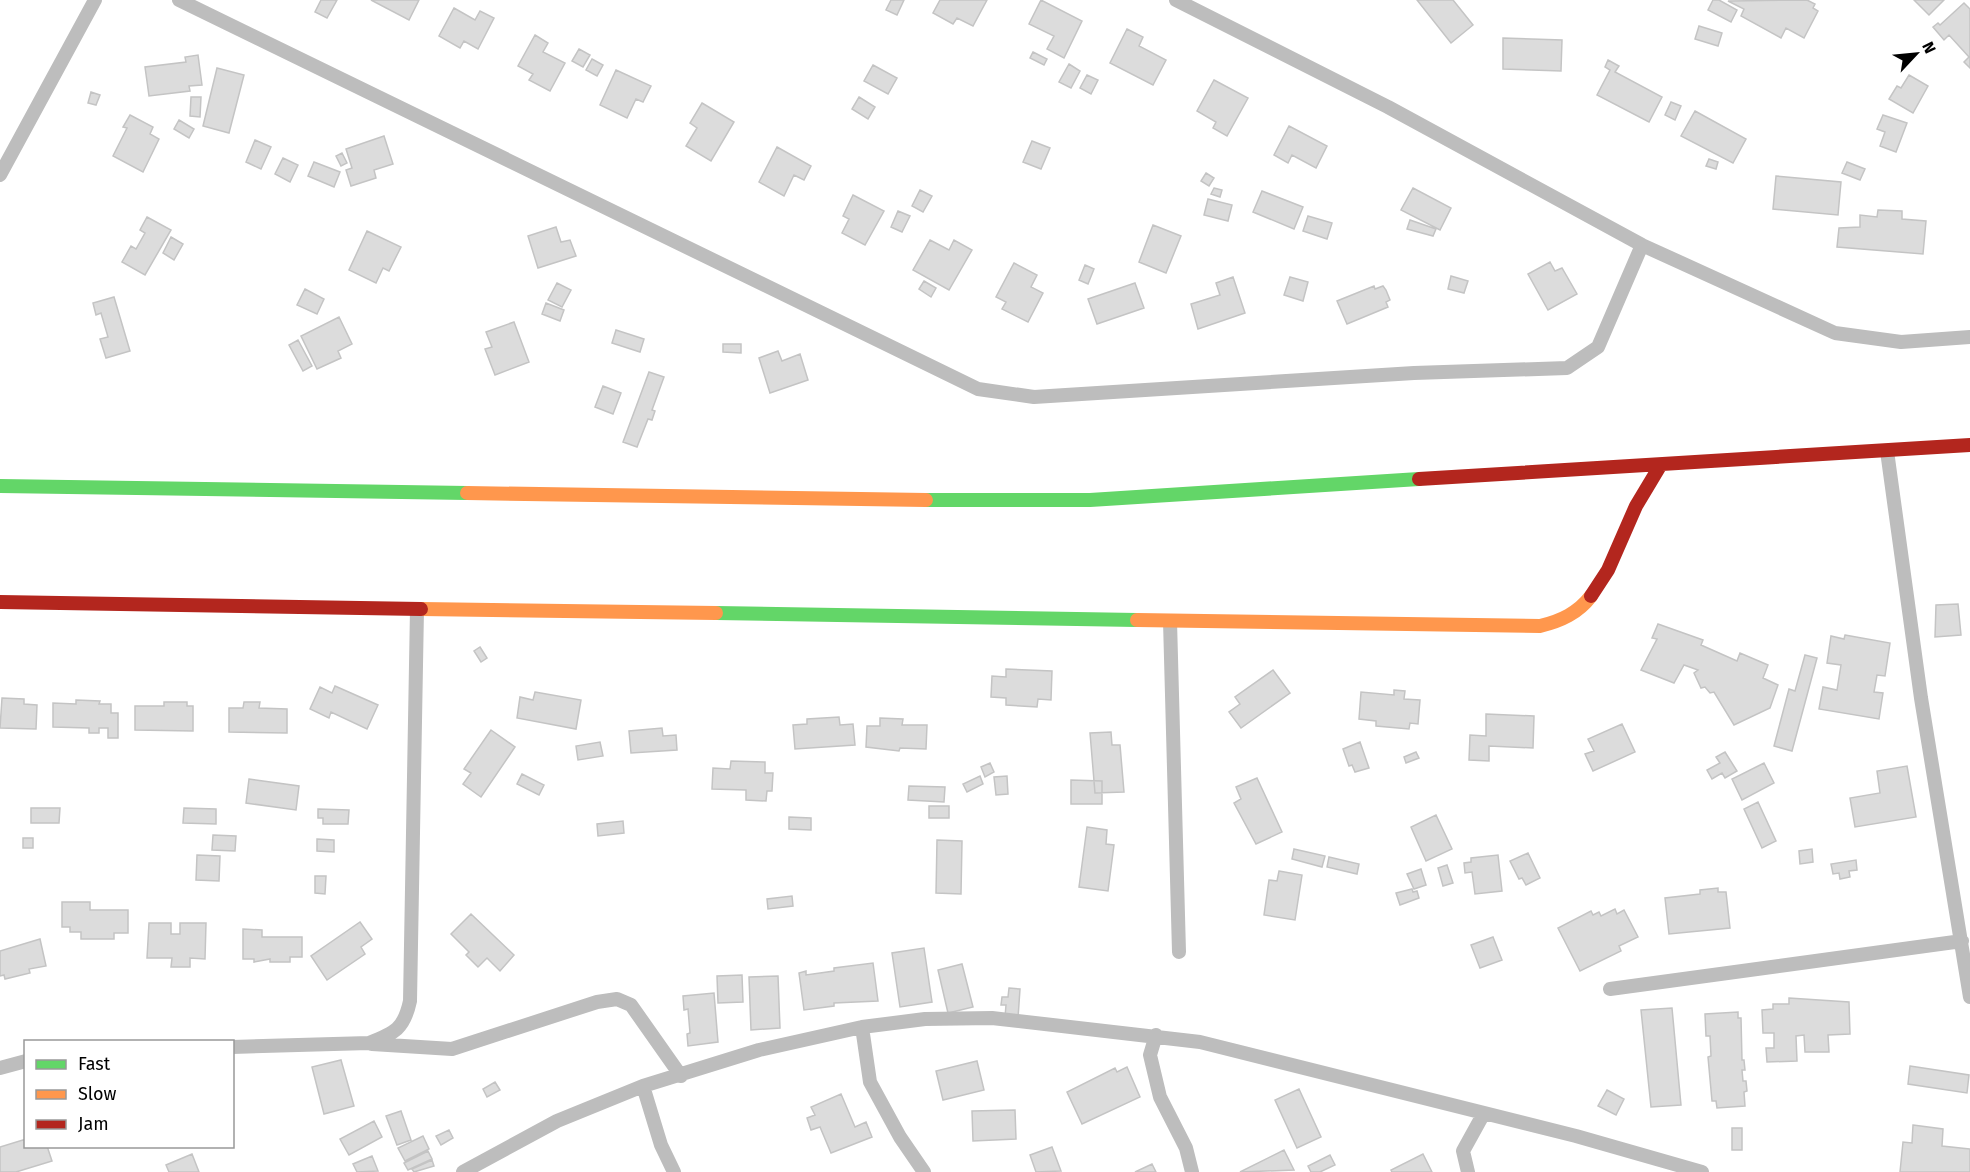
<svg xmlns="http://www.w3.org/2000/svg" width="1970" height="1172" font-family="'Fira Sans',sans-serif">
	<rect width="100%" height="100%" fill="#fff"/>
	<!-- building -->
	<path fill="#dcdcdc" stroke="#c4c4c4" stroke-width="1.5" d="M321 0H337L327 18 315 12Z
		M371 0H419L409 20Z
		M891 0H904L897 15 886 10Z
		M940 0H987L973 26 957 18 953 24 933 13Z
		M1041 0 1082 21 1064 58 1047 49 1054 36 1029 24Z
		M1417 0H1453L1473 25 1451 43Z
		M1713 0H1719L1737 10 1731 22 1708 10Z
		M1807 0 1815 4 1813 8 1818 11 1804 38 1786 28 1781 38 1741 16 1744 9 1728 1Z
		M1914 0H1944L1929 15Z
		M1964 3 1970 9V68L1964 62 1969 57 1949 35 1944 40 1933 27 1938 23 1940 25Z
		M454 8 475 20 480 11 494 18 478 49 464 41 460 48 439 36Z
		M1699 26 1722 33 1718 46 1695 39Z
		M1127 29 1143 37 1139 46 1166 60 1153 85 1110 63Z
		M535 35 548 43 543 52 565 63 550 91 529 80 533 74 518 66Z
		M1503 38 1562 40 1561 71 1503 69Z
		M579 49 590 55 583 67 572 61Z
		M1033 52 1047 59 1044 65 1030 58Z
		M198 55 202 85 189 86 190 91 149 96 145 67 186 62 185 57Z
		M592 59 603 65 597 76 586 70Z
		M1608 60 1619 66 1615 72 1662 97 1649 122 1597 95 1610 70 1605 67Z
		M1069 64 1080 71 1071 88 1059 82Z
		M873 65 897 78 888 94 864 81Z
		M217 68 244 75 229 133 203 126Z
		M616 70 651 86 643 102 636 99 627 118 600 105Z
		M1087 75 1098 80 1091 94 1080 88Z
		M1909 75 1928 86 1913 113 1889 99 1897 86 1901 88Z
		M1214 80 1248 98 1227 136 1213 128 1216 122 1197 111Z
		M91 92 100 95 96 105 88 103Z
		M191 97H201L200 117 190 116Z
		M859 97 875 107 868 119 852 109Z
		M1671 102 1681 106 1675 120 1665 115Z
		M702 103 734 122 711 161 686 146 697 128 690 123Z
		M1695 111 1746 139 1733 163 1681 136Z
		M130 115 153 127 150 134 159 139 143 172 113 156 127 128 123 127Z
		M1883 115 1907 123 1896 152 1880 146 1885 132 1877 129Z
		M179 120 194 129 189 138 174 129Z
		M1289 126 1327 146 1316 168 1292 155 1288 163 1274 155Z
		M384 136 393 164 374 170 376 178 351 186 346 170 352 168 346 149Z
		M255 140 271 147 261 169 246 162Z
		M1032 141 1050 148 1041 169 1023 162Z
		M777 147 811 166 804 180 794 175 784 196 759 182Z
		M342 153 347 163 341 166 336 156Z
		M283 158 298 165 290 182 275 174Z
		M1709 159 1718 162 1716 169 1706 166Z
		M314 162 340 172 334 187 308 176Z
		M1847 162 1865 169 1860 180 1842 173Z
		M1206 173 1214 178 1209 186 1201 181Z
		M1776 176 1841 182 1838 215 1773 209Z
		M1214 188 1222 190 1220 197 1211 194Z
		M1413 188 1451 208 1440 230 1401 210Z
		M920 190 932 196 923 212 912 206Z
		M1262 191 1303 207 1294 229 1253 212Z
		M853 195 884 211 865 245 842 233 849 219 843 216Z
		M1208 199 1232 205 1228 221 1204 215Z
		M1878 210 1902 211V219L1926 221 1923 254 1837 247 1839 228 1860 227V215L1877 217Z
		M898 211 910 216 902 232 891 227Z
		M1308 216 1332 223 1327 239 1303 231Z
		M147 217 171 230 145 275 122 262 131 246 136 249 145 233 140 230Z
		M1410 220 1436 229 1433 236 1407 229Z
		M1153 225 1181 236 1166 273 1139 262Z
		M556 227 561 242 570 240 576 256 538 268 528 236Z
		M367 231 401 247 389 271 383 268 376 283 349 270Z
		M171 237 183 244 174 260 163 253Z
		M930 240 949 250 954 240 972 250 949 290 913 270Z
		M1550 262 1555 271 1562 268 1577 294 1548 310 1528 274Z
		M1014 263 1037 275 1031 287 1043 293 1028 322 1002 309 1006 302 996 297Z
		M1085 265 1094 269 1088 284 1079 280Z
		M1451 276 1468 281 1464 293 1448 289Z
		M1233 277 1245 313 1198 329 1191 304 1220 295 1216 283Z
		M1290 277 1308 282 1303 301 1284 295Z
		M924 281 936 288 931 297 919 289Z
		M557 283 571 290 562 307 548 300Z
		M1135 283 1144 308 1097 324 1088 299Z
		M1374 286 1375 289 1383 286 1386 290 1390 300 1386 302 1388 307 1347 324 1337 301Z
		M305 289 324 299 317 314 297 305Z
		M114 297 130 351 106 358 100 339 108 337 101 313 96 315 93 303Z
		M546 303 564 310 560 321 542 314Z
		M339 317 352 344 338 351 341 358 317 369 301 336Z
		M514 322 529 362 495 375 485 349 492 347 486 332Z
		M616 330 644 339 640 352 612 343Z
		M298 340 312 366 303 371 289 345Z
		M723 344H741V353L723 352Z
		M778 351 782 361 800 354 808 380 770 393 759 358Z
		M649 372 664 377 652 410 655 411 652 420 648 419 637 447 623 442Z
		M603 386 621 393 613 414 595 407Z
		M1958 604 1961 635 1935 637 1936 605Z
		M1658 624 1703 640 1701 645 1737 661 1740 653 1768 665 1763 678 1778 685 1770 708 1734 725 1714 692 1710 693 1705 687 1701 688 1694 673 1698 670 1684 665 1674 683 1641 670 1657 639 1652 638Z
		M1845 635 1890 643 1885 676 1877 675 1874 692 1883 693 1879 719 1819 709 1823 687 1837 690 1841 665 1827 663 1831 636 1844 639Z
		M480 647 487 658 481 662 474 651Z
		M1805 655 1817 658 1792 751 1774 746 1789 689 1795 691Z
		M1006 669 1052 671 1051 700 1038 699 1037 707 1006 705V698L991 697 992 676 1006 677Z
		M1273 670 1290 693 1241 728 1229 712 1240 704 1235 697Z
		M335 686 378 705 367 729 331 712 329 718 310 709 320 687 332 693Z
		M1394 690 1405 691 1404 699 1420 700 1418 724 1410 723 1409 729 1376 726V721L1359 719 1361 692 1394 695Z
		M535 692 581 700 576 729 517 718 520 697 533 700Z
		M2 698 24 699V704L37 705 36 729 0 728Z
		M76 700 100 701 99 704H111V713H118V738H108V728H99V733H89V728L53 727V703L76 704Z
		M164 702H187V706H193V731L135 730V706H164Z
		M244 702H260L259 708 287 709V733L229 732V708H243Z
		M1486 714 1534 716 1533 748 1489 746V761L1469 760 1470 735 1486 736Z
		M839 717 840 725 853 724 855 745 795 749 793 725 807 724V719Z
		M880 718 903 719 902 725H927L926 749 900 748 899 751 866 747 867 726H880Z
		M1622 724 1635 752 1593 771 1585 754 1594 751 1588 739Z
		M662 728 663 736 676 735 677 750 631 753 629 731Z
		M491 730 515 747 481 797 463 784 471 773 464 769Z
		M1111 732 1112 745H1120L1124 792 1095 793 1090 733Z
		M600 742 603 756 578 760 576 746Z
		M1360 742 1369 768 1355 772 1352 765 1349 766 1343 749Z
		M1416 752 1419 758 1406 763 1404 757Z
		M1725 752 1737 771 1725 778 1722 773 1712 779 1707 770 1720 763 1716 757Z
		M731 761 765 762V773H773L772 791H767L766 801 746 800V790L712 789 713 768 730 769Z
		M990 763 994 772 985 777 981 767Z
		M1764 763 1774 783 1742 800 1732 779Z
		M1907 766 1916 817 1855 827 1850 798 1880 793 1877 771Z
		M522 774 544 785 539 795 517 784Z
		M980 776 983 784 967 792 963 784Z
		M1007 776 1008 794 996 795 994 777Z
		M1257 778 1282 832 1256 844 1234 803 1241 799 1236 787Z
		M249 779 299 786 296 810 246 803Z
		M1071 780 1102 781V804H1071Z
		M909 786 945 787 944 802 908 800Z
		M1758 802 1776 841 1762 848 1744 809Z
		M929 806H949V818H929Z
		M31 808H60L59 823H31Z
		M184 808 216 809V824L183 823Z
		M318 809 349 810 348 824H323V818H318Z
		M1436 815 1452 849 1426 861 1411 827Z
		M789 817 811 818V830L789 829Z
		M623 821 624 833 598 836 597 824Z
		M1087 827 1107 830 1106 844 1114 845 1108 891 1079 887Z
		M213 835 236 836 235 851 212 850Z
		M23 838H33V848H23Z
		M317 839 334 840V852L317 851Z
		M937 840 962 841 961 894 936 893Z
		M1294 849 1325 856 1322 867 1292 859Z
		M1812 849 1813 862 1800 864 1799 851Z
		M1528 853 1540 878 1526 885 1522 878 1519 879 1510 861Z
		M197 855 220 856 219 881 196 880Z
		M1498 855 1502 891 1475 894 1472 872 1465 873 1464 863 1471 862V858Z
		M1329 857 1359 864 1357 874 1327 867Z
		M1856 860 1857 870 1849 871 1850 877 1840 879 1839 873 1833 874 1831 864Z
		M1447 865 1453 883 1443 886 1438 868Z
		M1421 869 1426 885 1414 889 1407 874Z
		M1279 871 1302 875 1295 920 1264 915 1269 880 1277 881Z
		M315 876H326L325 894 315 893Z
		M1718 888V892H1726L1730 928 1669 934 1665 898 1700 894V890Z
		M1412 889 1413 892 1417 891 1419 898 1400 905 1396 893Z
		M792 896 793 906 768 909 767 899Z
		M62 902H90V910H128V933H114V939H81V932H70V927H62Z
		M1615 909 1617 914 1624 910 1638 937 1619 946 1621 951 1580 971 1558 928 1591 911 1593 915 1599 912 1601 916Z
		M471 914 514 955 500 971 487 958 478 967 466 955 469 952 451 934Z
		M360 922 372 939 361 947 365 954 327 980 311 956Z
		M149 923H171V934H180V923H206L205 959 190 958V967H171L172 958H147Z
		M243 929 262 930V937H302V957H290V962H270V959L254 962V959H243Z
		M1493 937 1502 960 1480 968 1471 945Z
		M40 939 46 966 29 969 30 973 5 979 4 975 0 976V951Z
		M924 948 932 1002 900 1007 892 953Z
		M873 963 878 1001 834 1003V1006L804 1010 799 973 806 971V975L834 971V968Z
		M962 964 973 1007 948 1013 938 970Z
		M742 975 743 1002 718 1003 717 976Z
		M778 976 780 1028 751 1030 749 977Z
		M1009 988 1020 989 1018 1018 1005 1017 1006 1005H1001L1002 997H1008Z
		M714 993 718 1042 688 1046 687 1034 690 1033 688 1009 684 1010 683 996Z
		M1789 998 1849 1002 1850 1034 1828 1035 1829 1052H1805L1804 1035 1796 1036 1797 1061 1767 1062 1766 1048H1774V1033H1763L1762 1010 1773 1009V1004H1789Z
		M1672 1008 1681 1105 1651 1107 1641 1010Z
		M1738 1012V1018H1741L1742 1060H1744L1745 1070H1742L1743 1081H1746L1747 1091 1744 1092 1745 1106 1717 1108 1716 1101H1712L1708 1057 1711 1056 1710 1036H1706L1705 1014Z
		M341 1060 354 1106 324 1114 312 1067Z
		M977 1061 984 1090 943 1100 936 1071Z
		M1910 1066 1969 1075 1967 1093 1908 1084Z
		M1127 1067 1140 1097 1082 1124 1067 1092 1115 1068 1117 1072Z
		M495 1082 500 1090 487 1097 483 1089Z
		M1299 1089 1321 1137 1297 1148 1275 1100Z
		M1607 1090 1624 1099 1616 1115 1598 1106Z
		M841 1094 855 1127 866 1122 872 1137 831 1153 820 1127 811 1130 807 1118 815 1115 811 1107Z
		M1015 1110 1016 1139 973 1141 972 1111Z
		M401 1111 411 1140 397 1145 386 1116Z
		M374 1121 382 1137 349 1155 340 1139Z
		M1913 1125 1943 1129 1942 1146 1970 1149V1172H1900L1903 1142 1912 1143Z
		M1732 1128H1742V1150H1732Z
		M449 1130 453 1138 441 1145 436 1136Z
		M423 1136 429 1149 405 1161 398 1148Z
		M26 1139V1146H47L52 1161 16 1172H0V1147Z
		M1052 1147 1061 1171 1036 1172 1030 1155Z
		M1284 1150 1294 1170 1240 1172Z
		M428 1151 432 1159 408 1170 404 1163Z
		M192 1154 199 1172H169L166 1165Z
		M1423 1154 1432 1172H1392L1391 1170Z
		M1330 1155 1335 1165 1320 1172H1311L1308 1166Z
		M372 1156 378 1171 357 1172 353 1164Z
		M432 1160 434 1166 414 1172 412 1169Z
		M1152 1164 1156 1172H1135Z"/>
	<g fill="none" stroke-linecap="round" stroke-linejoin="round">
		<!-- street -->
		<path stroke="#bdbdbd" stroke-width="14" d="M179 0 978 389 1034 397 1414 373 1567 368 1598 347 1642 245
			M1176 0 1388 107 1642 245 1835 333 1901 342 1970 337
			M0 175 95 0
			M1887 451 1921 698 1970 997
			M1170 621 1179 952
			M1610 989 1962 941
			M862 1027 870 1082 900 1137 924 1172
			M1156 1035 1150 1055 1160 1097 1186 1148 1192 1172
			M372 1044 452 1049 597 1002 617 999 631 1005 681 1076
			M232 1047 369 1043C395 1033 404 1029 410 1001L417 609
			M0 1068 26 1061
			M643 1086 661 1145 674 1172
			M463 1172 557 1121 643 1086 759 1050 862 1027 925 1019 992 1018 1200 1042 1576 1136 1702 1172
			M1468 1172 1463 1151 1484 1113"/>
		<!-- fast -->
		<path stroke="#63d668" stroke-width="14" d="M0 486 467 493
			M926 500H1090L1419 479
			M716 613 1137 620"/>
		<!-- slow -->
		<path stroke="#ff974d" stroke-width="14" d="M467 493 926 500
			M421 609 716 613
			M1137 620 1540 626C1561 621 1578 613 1591 596"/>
		<!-- jam -->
		<path stroke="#b3261e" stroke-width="14" d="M1419 479 1970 445
			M1591 596 1608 570 1636 506 1660 466
			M0 602 421 609"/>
	</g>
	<!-- legend -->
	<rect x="24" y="1040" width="210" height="108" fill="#ffffff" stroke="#999999" stroke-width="1.5"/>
	<rect x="36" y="1060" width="30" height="9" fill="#63d668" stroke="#999999" stroke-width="1.5"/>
	<text x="78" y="1070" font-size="18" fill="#000000">Fast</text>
	<rect x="36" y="1090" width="30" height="9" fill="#ff974d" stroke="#999999" stroke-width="1.5"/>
	<text x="78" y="1100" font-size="18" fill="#000000">Slow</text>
	<rect x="36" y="1120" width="30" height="9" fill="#b3261e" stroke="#999999" stroke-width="1.5"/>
	<text x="78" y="1130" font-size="18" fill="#000000">Jam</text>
	<!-- north arrow -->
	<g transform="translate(1916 54) rotate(64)" stroke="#ffffff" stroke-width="4.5" paint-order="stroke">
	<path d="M0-4.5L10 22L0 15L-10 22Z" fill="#000000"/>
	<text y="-9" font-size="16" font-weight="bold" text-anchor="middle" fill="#000000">N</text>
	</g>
</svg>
